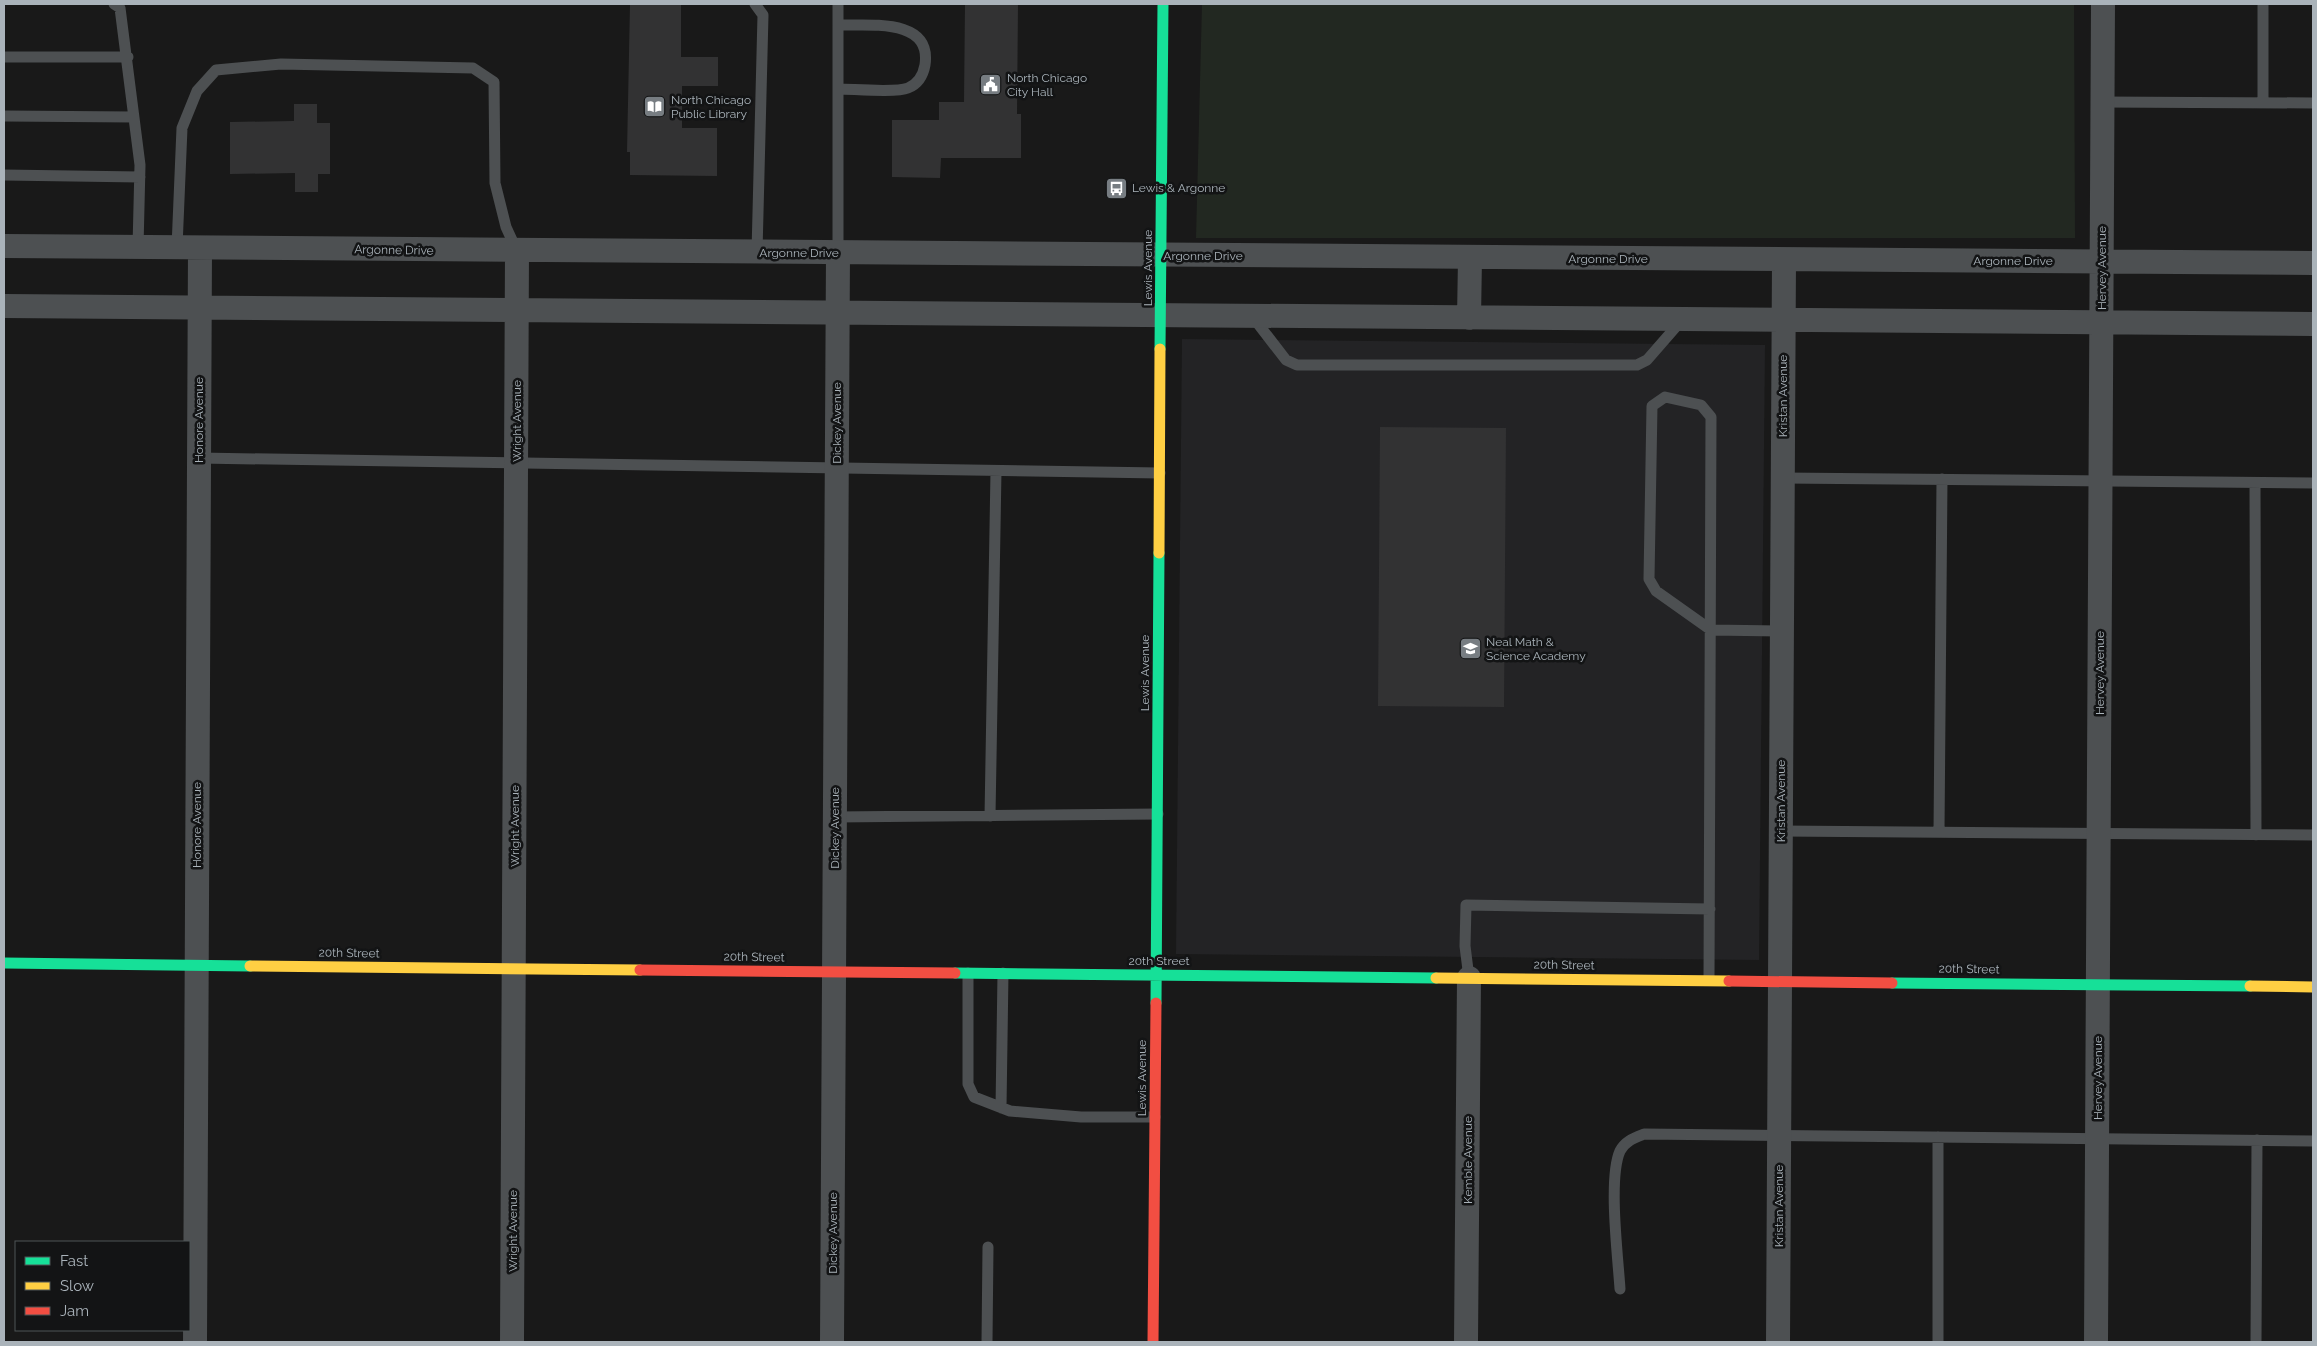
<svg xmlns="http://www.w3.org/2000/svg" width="2317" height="1346" font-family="Raleway,sans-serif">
	<rect width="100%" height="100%" fill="#191919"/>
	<!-- built -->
	<path fill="#232325" d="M1182 339 1765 345 1759 960 1176 954Z"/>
	<!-- park -->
	<path fill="#222821" d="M1202 4H2074L2075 238H1196Z"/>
	<!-- building -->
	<path fill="#323233" d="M630 4H681V57H718V86H682V128H717V176L630 175V152H627Z
		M965 4H1018L1017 114H1021V158H941L940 178 892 177V120H939V102H964Z
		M294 104H317V123H330V174H318V192H295V173L230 174V122L294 121Z
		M1380 427 1506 428 1504 707 1378 706Z"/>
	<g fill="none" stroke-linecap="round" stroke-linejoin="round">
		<!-- lane -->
		<path stroke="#4d5052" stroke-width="11" d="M114 4 120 8 140 165 138 247
			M755 4 763 15 757 252
			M2263 4V103
			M838 25C868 26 932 17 925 65 923 76 918 84 908 88 896 93 853 89 838 89
			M4 57H128
			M2102 102 2313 103
			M4 116 134 117
			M4 175 140 177
			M177 247 182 128 197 91 216 70 281 64 473 68 494 82 495 183 506 227 517 251
			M838 253V4
			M1252 316 1286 360 1297 365H1637L1647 360 1681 321
			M199 458 1160 473
			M1783 478 2313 483
			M2255 483 2256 835
			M990 816 996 471
			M835 817 1158 814
			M1781 831 2313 835
			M1939 832 1942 479
			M968 973V1084L974 1097 1010 1111 1081 1117H1155
			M1469 978 1465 946 1466 905 1710 909
			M1709 980C1711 793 1711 605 1711 417L1701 405 1665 397 1652 406 1649 579 1656 591 1711 630 1782 631
			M1001 1108 1003 973
			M1938 1137V1342
			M1620 1289C1618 1257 1608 1178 1620 1151 1625 1141 1634 1138 1644 1134L2313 1141
			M987 1342 988 1247
			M2256 1342 2257 1140"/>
		<!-- street -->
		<path stroke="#4d5052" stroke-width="24" d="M4 246 2313 263
			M4 306 2313 324
			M1469 318 1470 258
			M195 1342 200 248
			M512 1342 517 251
			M832 1342 838 253
			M1466 1342 1469 978
			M1778 1342 1784 260
			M2096 1342 2103 4"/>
		<!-- fast -->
		<path stroke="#16e098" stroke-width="11" d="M1160 349 1163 4
			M4 963 250 966
			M955 973 1436 978
			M1892 983 2250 986
			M1156 1003 1159 553"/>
		<!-- slow -->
		<path stroke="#ffcf43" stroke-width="11" d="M1159 553 1160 349
			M250 966 640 970
			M1436 978 1729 981
			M2250 986 2313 987"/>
		<!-- jam -->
		<path stroke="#f24e42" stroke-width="11" d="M640 970 955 973
			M1729 981 1892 983
			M1153 1342 1156 1003"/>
	</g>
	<!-- icons -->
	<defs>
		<symbol id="civic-square" viewBox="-11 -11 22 22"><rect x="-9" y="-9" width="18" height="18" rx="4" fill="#777d82" stroke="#131415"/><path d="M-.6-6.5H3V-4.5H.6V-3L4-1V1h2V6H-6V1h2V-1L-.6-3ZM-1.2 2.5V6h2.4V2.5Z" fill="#fff"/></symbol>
		<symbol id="library-square" viewBox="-11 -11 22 22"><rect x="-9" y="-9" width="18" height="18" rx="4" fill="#777d82" stroke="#131415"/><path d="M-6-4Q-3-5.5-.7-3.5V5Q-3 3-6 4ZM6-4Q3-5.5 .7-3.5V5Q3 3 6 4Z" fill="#fff"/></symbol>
		<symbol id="bus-square" viewBox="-11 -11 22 22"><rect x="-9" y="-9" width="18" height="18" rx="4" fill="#777d82" stroke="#131415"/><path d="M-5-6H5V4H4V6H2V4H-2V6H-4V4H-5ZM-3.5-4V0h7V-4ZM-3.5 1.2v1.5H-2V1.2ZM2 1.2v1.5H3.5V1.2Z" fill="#fff"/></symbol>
		<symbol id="school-square" viewBox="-11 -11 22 22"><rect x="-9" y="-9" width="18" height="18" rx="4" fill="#777d82" stroke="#131415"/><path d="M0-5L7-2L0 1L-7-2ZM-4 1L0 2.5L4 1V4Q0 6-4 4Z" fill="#fff"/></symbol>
	</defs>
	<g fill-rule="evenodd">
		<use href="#civic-square" x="978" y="72" width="25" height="25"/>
		<use href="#library-square" x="642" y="94" width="25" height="25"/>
		<use href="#bus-square" x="1104" y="176" width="25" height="25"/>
		<use href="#school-square" x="1458" y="636" width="25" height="25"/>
	</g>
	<g text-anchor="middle" stroke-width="5" stroke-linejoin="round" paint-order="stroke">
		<!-- poi labels -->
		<g font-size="12" fill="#aab3ba" stroke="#131415" text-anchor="start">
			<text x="1007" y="82">North Chicago<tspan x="1007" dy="14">City Hall</tspan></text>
			<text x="671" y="104">North Chicago<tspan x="671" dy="14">Public Library</tspan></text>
			<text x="1132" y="192">Lewis &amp; Argonne</text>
			<text x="1486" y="646">Neal Math &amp;<tspan x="1486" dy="14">Science Academy</tspan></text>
		</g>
		<!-- street labels -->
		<g font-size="12" fill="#aab3ba" stroke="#131415">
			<text transform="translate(394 250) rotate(1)" y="4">Argonne Drive</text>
			<text x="799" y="257">Argonne Drive</text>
			<text x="1203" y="260">Argonne Drive</text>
			<text x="1608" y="263">Argonne Drive</text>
			<text x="2013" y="265">Argonne Drive</text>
			<text transform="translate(1148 268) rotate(-90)" y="4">Lewis Avenue</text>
			<text transform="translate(2102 268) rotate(-90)" y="4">Hervey Avenue</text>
			<text transform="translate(1783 396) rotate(-90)" y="4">Kristan Avenue</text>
			<text transform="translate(199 420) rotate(-90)" y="4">Honore Avenue</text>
			<text transform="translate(517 421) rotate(-90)" y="4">Wright Avenue</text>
			<text transform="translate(837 423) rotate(-90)" y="4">Dickey Avenue</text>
			<text transform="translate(1145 673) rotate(-90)" y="4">Lewis Avenue</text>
			<text transform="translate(2100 673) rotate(-90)" y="4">Hervey Avenue</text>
			<text transform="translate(1781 801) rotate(-90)" y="4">Kristan Avenue</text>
			<text transform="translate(197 825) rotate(-90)" y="4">Honore Avenue</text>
			<text transform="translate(515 826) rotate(-90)" y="4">Wright Avenue</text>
			<text transform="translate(835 828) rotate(-90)" y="4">Dickey Avenue</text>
			<text transform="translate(349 953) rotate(1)" y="4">20th Street</text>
			<text transform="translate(754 957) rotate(1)" y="4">20th Street</text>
			<text x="1159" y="965">20th Street</text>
			<text transform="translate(1564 965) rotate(1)" y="4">20th Street</text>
			<text transform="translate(1969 969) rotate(1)" y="4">20th Street</text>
			<text transform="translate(1142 1078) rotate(-90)" y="4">Lewis Avenue</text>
			<text transform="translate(2098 1078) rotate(-90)" y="4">Hervey Avenue</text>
			<text transform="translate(1468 1160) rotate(-90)" y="4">Kemble Avenue</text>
			<text transform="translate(1779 1206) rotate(-90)" y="4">Kristan Avenue</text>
			<text transform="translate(513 1231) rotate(-90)" y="4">Wright Avenue</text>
			<text transform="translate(833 1233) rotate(-90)" y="4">Dickey Avenue</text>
		</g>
	</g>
	<!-- border -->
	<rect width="2317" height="1346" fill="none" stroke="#aab3ba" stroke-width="10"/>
	<!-- legend -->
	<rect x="15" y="1241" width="175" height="90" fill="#131415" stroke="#4f5457"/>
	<rect x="25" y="1257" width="25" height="8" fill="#16e098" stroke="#4f5457"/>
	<text x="60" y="1266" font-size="15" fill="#aab3ba">Fast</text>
	<rect x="25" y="1282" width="25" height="8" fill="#ffcf43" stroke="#4f5457"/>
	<text x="60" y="1291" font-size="15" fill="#aab3ba">Slow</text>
	<rect x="25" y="1307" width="25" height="8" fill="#f24e42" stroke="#4f5457"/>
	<text x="60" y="1316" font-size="15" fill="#aab3ba">Jam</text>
</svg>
